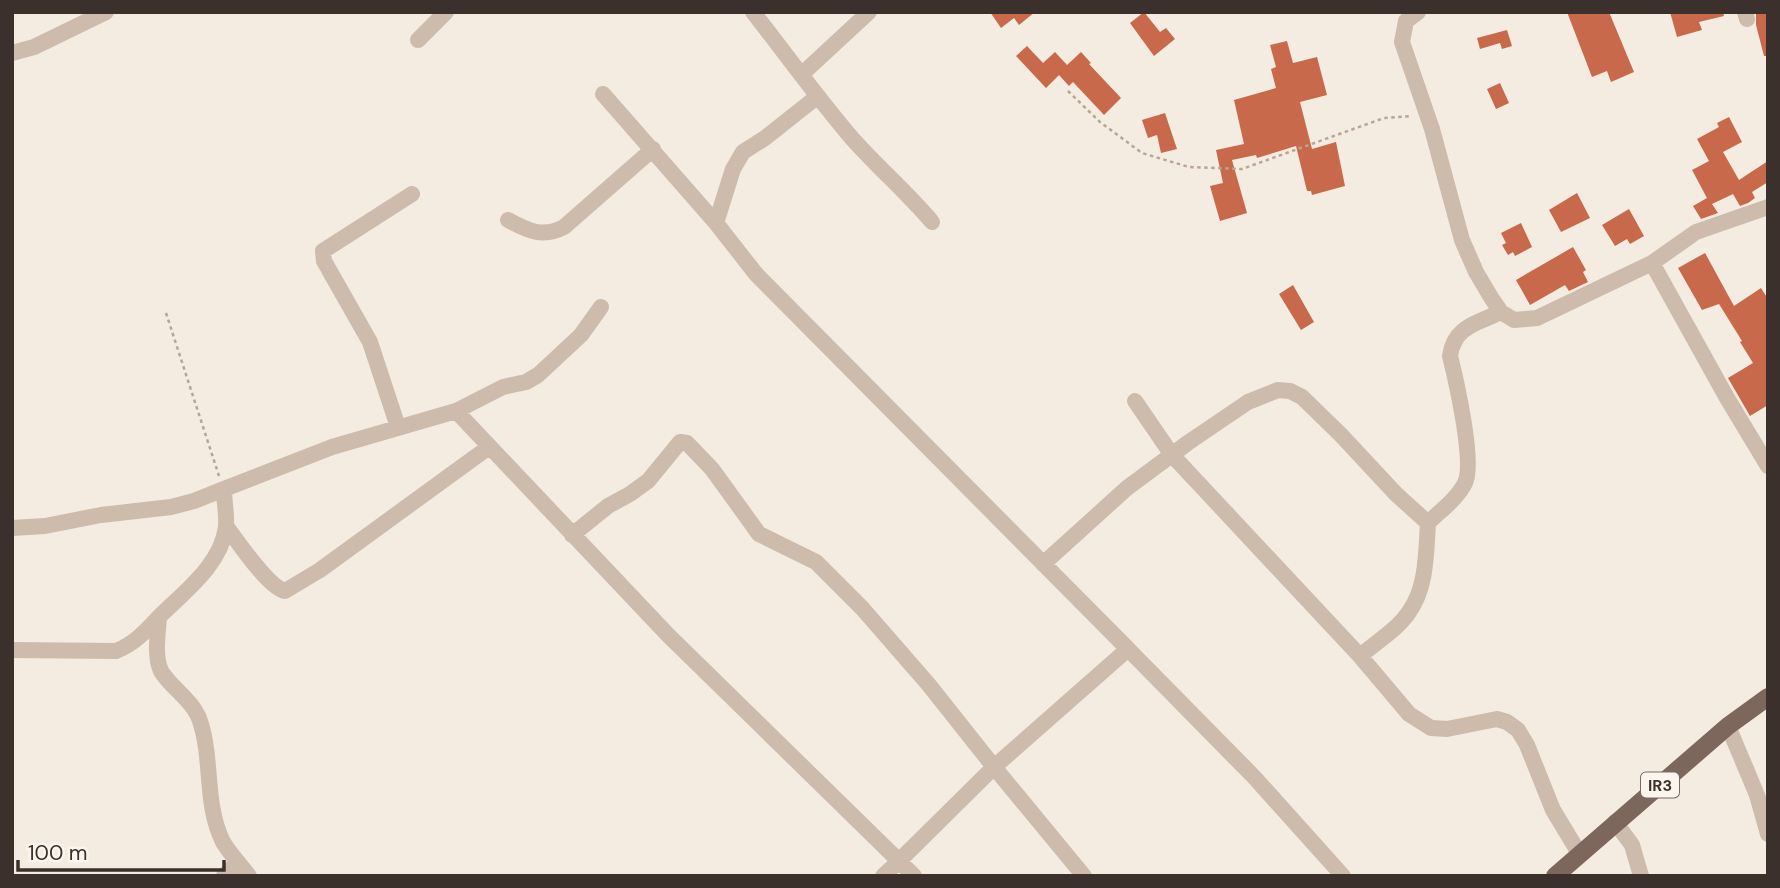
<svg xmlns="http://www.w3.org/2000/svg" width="1780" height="888" font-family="'DM Sans',sans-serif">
	<rect width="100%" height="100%" fill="#f4ebe1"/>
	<!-- building -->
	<path fill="#c8694b" d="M990 12H1035L1019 25 1014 18 1001 28Z
		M1144 12 1160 32 1166 28 1175 39 1154 56 1130 23Z
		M1567 12H1609L1634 72 1611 82 1607 71 1592 77Z
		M1670 12H1723L1724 16 1699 22 1702 30 1677 37Z
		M1760 12H1768V56H1764L1756 25V13Z
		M1507 30 1512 46 1502 49 1500 43 1480 49 1477 38Z
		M1287 41 1293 63 1317 57 1327 95 1300 102 1312 149 1336 142 1345 186 1312 195 1311 191H1307L1296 146 1257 158 1256 155 1232 160 1247 213 1220 221 1210 186 1223 183 1216 150 1244 144 1234 100 1276 88 1271 69 1276 67 1270 45Z
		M1027 46 1043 63 1055 52 1067 65 1081 52 1091 63 1089 64 1121 98 1104 115 1073 82 1069 86 1059 75 1046 88 1016 56Z
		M1500 83 1509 103 1496 109 1487 89Z
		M1165 113 1177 149 1161 153 1157 135 1148 138 1142 120Z
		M1729 117 1742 142 1723 152 1739 180 1768 161V182L1752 192 1755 198 1748 203 1740 206 1733 194 1712 204 1718 213 1701 219 1693 206 1707 198 1692 170 1709 161 1697 139 1719 127 1717 123Z
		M1577 193 1590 218 1561 232 1549 210Z
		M1629 209 1644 236 1630 244 1627 239 1615 246 1602 225Z
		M1521 223 1532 247 1515 256 1513 252 1508 255 1502 245 1506 243 1501 233Z
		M1573 247 1586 270 1583 272 1588 282 1569 291 1565 285 1530 305 1516 280Z
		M1705 253 1734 306 1761 288 1768 299V405L1750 416 1728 378 1753 363 1740 342 1742 341 1719 304 1702 310 1678 268Z
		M1293 285 1314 322 1301 330 1279 294Z"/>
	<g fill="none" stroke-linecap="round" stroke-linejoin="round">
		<!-- path -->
		<path stroke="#b9a596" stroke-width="2.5" stroke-dasharray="3.5 3.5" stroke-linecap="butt" d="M1068 91 1100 122 1142 153 1189 167 1242 169 1384 118 1412 116
			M166 313 219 476"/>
		<!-- minor -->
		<path stroke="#cdbbac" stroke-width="16" d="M753 12C785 53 816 96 850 136 876 166 907 192 932 222
			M1418 12 1406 21 1402 42 1432 129 1462 240 1476 272 1492 299 1501 312 1514 320 1537 318 1652 263 1696 232 1768 207
			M1745 12 1747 19
			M418 40 446 12
			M12 53 34 47 106 12
			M801 75 869 12
			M603 94 716 223 756 274 1128 649
			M508 220C528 231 543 238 564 227L653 149
			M716 223 733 169 743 152 765 138 818 96
			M1652 263 1727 398 1768 466
			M1135 401 1172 455 1360 656 1409 714 1431 728 1447 729 1497 719 1507 722 1518 730 1527 745 1553 810 1579 853
			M456 411 503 387 526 382 538 375 581 335 601 307
			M398 427 370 342 324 261 323 251 412 194
			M226 526C238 542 268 587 285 591L320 570 489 447
			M12 528 45 526 101 515 171 507 194 501 224 489
			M572 535 608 506 630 494 648 481 680 442 687 443 712 469 759 534 816 562 862 608 929 685 994 767 1084 876
			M1043 564 1127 488 1189 442 1248 402 1278 390 1290 391 1302 397 1341 435 1396 494 1428 523
			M12 650 116 651C134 644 146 631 159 617
			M1360 656C1376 642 1397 630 1409 612 1427 587 1426 552 1428 523 1440 511 1457 499 1465 483 1475 463 1456 380 1450 356 1454 326 1478 323 1501 312
			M1728 726 1757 795 1768 834
			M1615 822 1632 845 1641 876
			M224 876 238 862
			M249 876C241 865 230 854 223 842 204 804 213 760 200 721 193 700 170 687 161 671 154 656 158 633 159 617 184 592 221 565 226 527 227 515 224 501 224 489L332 447 456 411 668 635 899 861 994 767 1128 649 1254 777 1343 876
			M883 876 899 861 914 876"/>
		<!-- primary -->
		<path stroke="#7d675c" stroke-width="18" d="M1555 876 1728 726 1768 697"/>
	</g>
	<g text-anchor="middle" stroke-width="5" stroke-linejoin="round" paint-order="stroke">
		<!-- shield labels -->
		<rect fill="#fbf5ee" stroke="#756b66" stroke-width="2" x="1641" y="772.5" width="38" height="25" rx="5"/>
		<g font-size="16" font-weight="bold" fill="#3b302b">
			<text x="1660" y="791">IR3</text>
		</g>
	</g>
	<!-- border -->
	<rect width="1780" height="888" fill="none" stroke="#3b302b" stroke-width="28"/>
	<!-- scale -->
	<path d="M18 860v10h206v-10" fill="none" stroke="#3b302b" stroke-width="3.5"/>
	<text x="28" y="860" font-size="21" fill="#3b302b" stroke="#fbf5ee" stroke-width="5" paint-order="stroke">100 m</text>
</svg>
